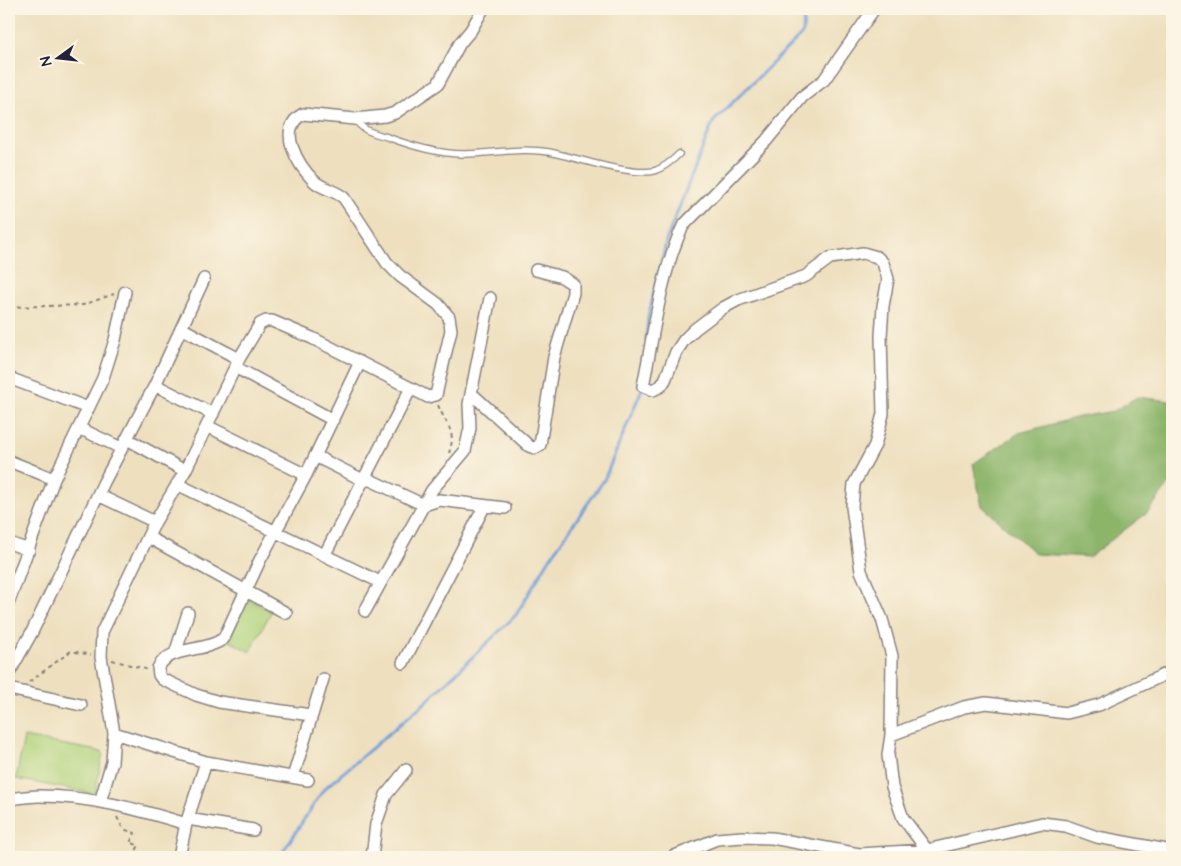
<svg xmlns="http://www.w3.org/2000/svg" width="1181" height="866" font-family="'Architects Daughter',sans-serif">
	<rect width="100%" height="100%" fill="#fcf5e5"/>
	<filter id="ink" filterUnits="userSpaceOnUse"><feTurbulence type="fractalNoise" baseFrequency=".02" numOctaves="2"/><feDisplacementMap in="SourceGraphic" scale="10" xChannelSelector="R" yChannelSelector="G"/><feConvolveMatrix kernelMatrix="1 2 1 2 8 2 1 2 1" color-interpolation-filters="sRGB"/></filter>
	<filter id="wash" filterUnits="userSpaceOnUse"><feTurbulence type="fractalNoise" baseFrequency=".0096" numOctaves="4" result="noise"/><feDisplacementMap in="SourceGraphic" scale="20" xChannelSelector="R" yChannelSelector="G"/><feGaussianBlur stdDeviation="1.12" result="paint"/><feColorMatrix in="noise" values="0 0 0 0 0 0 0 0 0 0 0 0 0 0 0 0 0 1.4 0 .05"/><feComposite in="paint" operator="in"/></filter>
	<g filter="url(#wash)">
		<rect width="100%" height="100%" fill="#eee0bf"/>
		<!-- green -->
		<path fill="#b1d37b" stroke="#6a7a5b" d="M248 599 271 612 250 652 226 639Z
			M24 737 103 752 95 794 16 779Z"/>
		<!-- forest -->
		<path fill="#8cb56b" stroke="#576c53" d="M1137 397 1171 401 1172 405V480L1148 512 1089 557 1036 554 982 506 973 464 1019 433 1079 417 1114 411Z"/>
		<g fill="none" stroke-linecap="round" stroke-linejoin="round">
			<!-- stream -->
			<path stroke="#6f9fd8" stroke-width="3" d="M646 340 648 317 667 238 713 122 803 33 804 9
				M271 857 280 856 324 789 427 701 516 615 550 558 604 480 642 389"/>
		</g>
	</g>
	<g filter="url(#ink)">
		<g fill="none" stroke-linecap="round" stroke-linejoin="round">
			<defs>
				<path id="lane" d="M355 119C362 131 374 133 387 137 412 146 438 154 465 154 493 154 520 147 549 152 575 157 629 176 654 171 663 168 672 161 679 154"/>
				<path id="street" d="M874 9 824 80 802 97 766 141 683 226C660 275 654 333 643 386L653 390 661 386 665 380 676 352 684 340 695 329 723 308 738 300 806 276 830 258 863 253 877 257 883 263 888 279 883 306 881 336 883 414 875 445 854 484 852 507 861 571 882 619 892 656 891 735 888 755 892 787 903 818 927 850
					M183 329 239 359
					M235 367 333 420
					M9 378 88 408
					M155 385 213 414
					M472 394 529 446 535 448 540 445 554 357 573 293V284L562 277 536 270
					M207 426 306 475
					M79 428 121 448
					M127 439 185 471
					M315 456 365 481
					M9 461 54 479
					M366 478 424 505 439 500 505 508
					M177 484 380 582
					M98 495 155 522
					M148 537 286 613
					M9 543 29 550
					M325 554 411 388
					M9 601 54 479 103 378 115 340 125 292
					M365 611 432 490 465 451 470 428 469 404 490 298
					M175 654 188 613
					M403 663 484 507
					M9 673 32 632 104 482 155 385 204 279
					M9 689 81 705
					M311 715 219 702 196 695 162 679 159 675 158 668C169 645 206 653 224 638L260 560 306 475 360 362
					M114 733 206 762 308 780
					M891 735 964 707 986 703 1067 713 1099 705 1172 671
					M293 777 323 679
					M9 799C19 798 29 796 39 796 89 796 138 809 186 824
					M100 802 112 762 114 733 101 657 102 632 155 522 185 471 239 359 260 324 266 321H272L312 338 428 397 436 395 451 330 449 317 438 304 400 276 387 263 344 198C335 190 322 189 314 181 299 166 275 129 303 114L355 119 385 116 395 113 438 84 460 43 471 30 483 9
					M188 819 253 830
					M179 857 186 824 206 762
					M372 857 376 824 386 795 406 770
					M672 857 717 839 742 837 772 838 859 854 927 850 1042 823 1066 826 1097 837 1172 851"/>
			</defs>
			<!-- lane casing -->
			<use href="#lane" stroke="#88817d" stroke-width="8"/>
			<!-- street casing -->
			<use href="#street" stroke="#88817d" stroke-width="14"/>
			<!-- path -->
			<path stroke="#88817d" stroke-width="2" stroke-dasharray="4 4" stroke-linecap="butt" d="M9 307 83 305 114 294
				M438 405C446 425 457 431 449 453
				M112 660 149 670
				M29 682 71 651 91 655
				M117 817 123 829 135 833 130 843 139 845 133 857"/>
			<!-- lane -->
			<use href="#lane" stroke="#fff" stroke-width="5.5"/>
			<!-- street -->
			<use href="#street" stroke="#fff" stroke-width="11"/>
		</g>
	</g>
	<!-- margin -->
	<rect width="1181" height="866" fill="none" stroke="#fcf5e5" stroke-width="30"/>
	<!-- north arrow -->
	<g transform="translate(58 58) rotate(255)" stroke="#fcf5e5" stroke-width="4" paint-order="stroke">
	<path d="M0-4L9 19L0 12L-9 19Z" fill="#22223b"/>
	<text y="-8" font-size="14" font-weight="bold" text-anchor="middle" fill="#22223b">N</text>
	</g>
</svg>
